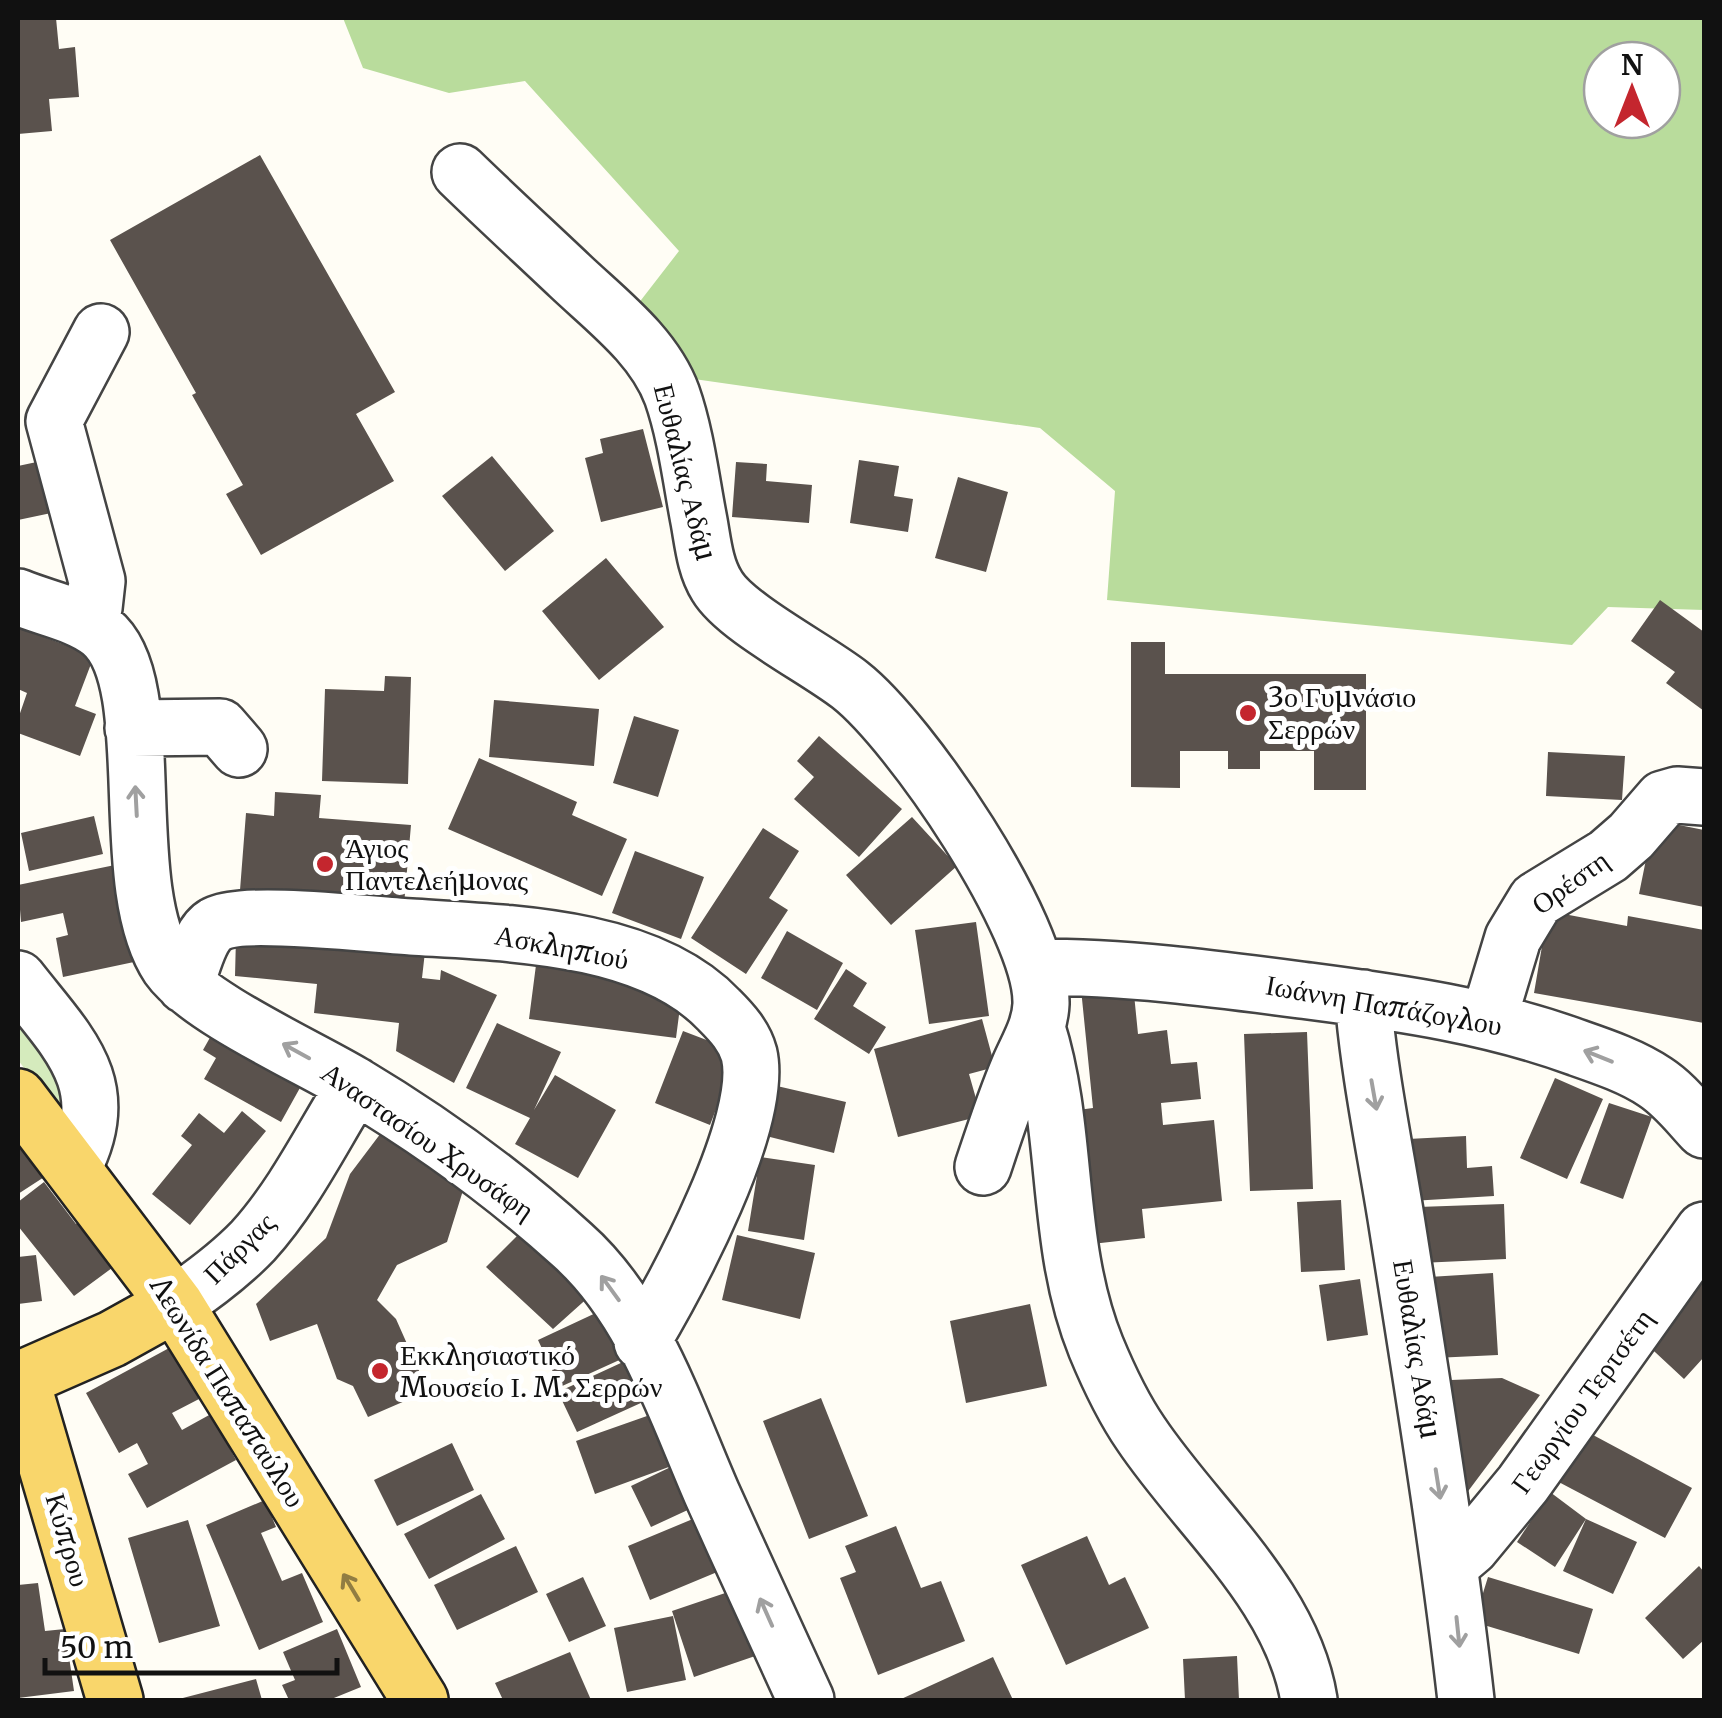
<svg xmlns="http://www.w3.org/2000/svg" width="1722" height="1718" font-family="Merriweather,serif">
	<rect width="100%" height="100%" fill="#fffdf5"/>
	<!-- green -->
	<path fill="#d5ebbd" d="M18 1005 58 1056 62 1104 51 1103 18 1060Z"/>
	<!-- forest -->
	<path fill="#b9dc9c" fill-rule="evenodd" d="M343 18H1704V610L1608 607 1572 645 1107 600 1115 491 1040 428 694 379 638 304 679 251 525 81 449 93 363 68ZM1602 60H1662V120H1602Z"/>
	<!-- building -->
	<path fill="#5a524d" d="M18 18H56L59 49 75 47 79 97 49 99 52 131 18 134Z
		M260 155 395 392 356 414 394 481 261 555 226 494 243 485 192 395 196 393 110 240Z
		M643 429 663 507 601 522 585 458 603 453 600 439Z
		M492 456 554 531 505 571 442 496Z
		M46 460 56 512 18 520V466Z
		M859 460 899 466 894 496 913 499 908 532 850 523Z
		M736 462 767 464 766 481 812 485 809 523 732 517Z
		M958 477 1008 492 986 572 935 558Z
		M606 558 664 627 599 680 542 611Z
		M1660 600 1704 632V711L1666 683 1675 672 1631 641Z
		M18 627 94 656 75 706 96 714 80 756 18 733V719L27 693 18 689Z
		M1131 642H1165V674H1366V790H1314V751H1260V769H1228V751H1180V788L1131 787Z
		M385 676 411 677 408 784 322 781 325 689 384 691Z
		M494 700 599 709 594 766 489 757Z
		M634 716 679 730 658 797 613 783Z
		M819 736 902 809 859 857 794 799 814 777 797 761Z
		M1548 752 1625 756 1622 800 1546 796Z
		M479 758 577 802 572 815 627 839 602 896 448 829Z
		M275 792 321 795 319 818 411 825 403 916 239 903 246 813 274 816Z
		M94 816 103 854 29 871 21 833Z
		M912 817 957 866 891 925 846 875Z
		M1654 820 1704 830V907L1639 894Z
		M763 828 799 851 769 898 788 910 746 974 691 938Z
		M635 851 704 877 681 939 612 913Z
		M115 865 134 962 63 977 56 938 68 935 63 913 21 922 18 885Z
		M1548 911 1627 926 1628 916 1704 930V1023L1534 993Z
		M976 922 989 1016 929 1024 915 930Z
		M787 931 843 963 817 1010 761 978Z
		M236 937 426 943 422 978 440 980 441 970 497 995 454 1083 396 1051 399 1023 314 1013 317 984 235 976Z
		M536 965 683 984 676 1038 529 1019Z
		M846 969 867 983 853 1006 886 1027 869 1054 814 1019Z
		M1133 984 1138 1034 1167 1030 1171 1064 1197 1062 1201 1099 1161 1103 1163 1125 1214 1120 1222 1201 1142 1209 1145 1238 1092 1244 1078 1110 1093 1108 1081 989Z
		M221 1018 311 1068 281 1122 204 1079 216 1058 203 1050Z
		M982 1019 995 1067 969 1074 981 1116 898 1137 874 1049Z
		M497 1023 561 1052 534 1110 555 1075 616 1110 578 1178 515 1144 530 1118 466 1088Z
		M683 1031 738 1052 710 1125 655 1103Z
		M1307 1032 1313 1189 1250 1191 1244 1034Z
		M1555 1078 1603 1099 1567 1179 1520 1158Z
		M777 1086 846 1102 834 1153 766 1136Z
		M1609 1103 1652 1117 1623 1199 1580 1183Z
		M242 1111 266 1131 190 1225 152 1194 192 1145 181 1136 199 1113 224 1133Z
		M387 1125 465 1184 447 1242 397 1265 377 1300 396 1319 428 1391 368 1417 353 1386 337 1379 317 1324 270 1341 256 1304 326 1238 350 1174Z
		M18 1126 55 1170 18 1194Z
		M1466 1136 1467 1168 1492 1166 1494 1196 1411 1201 1408 1139Z
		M760 1157 815 1165 804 1240 748 1231Z
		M44 1182 76 1224 97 1208 131 1254 74 1296 18 1226V1202Z
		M1341 1200 1345 1270 1301 1272 1297 1202Z
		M1504 1204 1506 1259 1420 1263 1418 1207Z
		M531 1222 601 1286 553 1329 486 1267Z
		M737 1235 815 1253 800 1319 722 1300Z
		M36 1255 42 1301 18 1304V1257Z
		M1493 1273 1498 1355 1434 1358 1429 1277Z
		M1701 1275 1704 1278V1357L1684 1379 1641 1339Z
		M1360 1279 1368 1335 1327 1341 1319 1285Z
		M615 1304 637 1352 560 1387 538 1340Z
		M1030 1304 1047 1386 966 1403 950 1321Z
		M171 1347 199 1399 172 1413 182 1430 211 1414 236 1460 147 1508 128 1474 148 1464 137 1443 119 1453 86 1393Z
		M636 1356 654 1397 577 1432 558 1392Z
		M1502 1378 1540 1395 1466 1494 1451 1380Z
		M821 1398 868 1516 809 1539 763 1421Z
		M664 1410 705 1502 651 1527 631 1486 677 1464 595 1494 576 1441Z
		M1580 1428 1692 1488 1665 1538 1553 1479Z
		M452 1443 474 1490 397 1526 374 1480Z
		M1550 1492 1586 1519 1637 1542 1613 1594 1563 1571 1586 1519 1555 1567 1517 1542Z
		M481 1494 505 1539 429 1579 404 1534Z
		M265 1500 276 1527 261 1533 282 1581 302 1573 323 1622 259 1650 206 1525Z
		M712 1511 734 1565 650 1600 628 1546Z
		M188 1520 220 1626 159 1643 128 1538Z
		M896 1526 921 1588 941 1581 965 1641 878 1675 840 1578 856 1572 845 1546Z
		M1087 1536 1109 1585 1125 1577 1149 1628 1066 1665 1021 1565Z
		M516 1546 538 1592 457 1630 434 1585Z
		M1699 1566 1704 1572V1640L1683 1659 1645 1618Z
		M583 1577 606 1626 569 1642 546 1594Z
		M1488 1577 1593 1609 1579 1654 1474 1622Z
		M38 1583 45 1631 65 1629 74 1691 18 1698V1585Z
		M740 1588 761 1654 694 1677 672 1611Z
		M673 1616 686 1680 627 1692 614 1628Z
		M337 1629 361 1687 329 1700H289L282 1685 295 1680 283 1652Z
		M570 1652 591 1700H503L495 1683Z
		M1237 1656 1239 1700H1185L1183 1659Z
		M993 1657 1013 1700H899Z
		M256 1679 262 1700H179V1699Z"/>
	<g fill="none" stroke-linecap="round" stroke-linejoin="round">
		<defs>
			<path id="minor" d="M460 172C496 207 533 241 570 276 607 311 654 346 672 395 686 435 691 480 699 521 703 543 705 567 717 586 736 618 817 659 850 685 910 732 1043 927 1041 1004 1040 1028 1028 1046 1019 1067 1005 1100 994 1134 983 1167
				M18 597C44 608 79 614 101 632 163 683 113 884 169 967 197 1007 306 1056 353 1084 430 1130 506 1185 572 1245 643 1308 675 1409 712 1494 743 1563 775 1632 806 1700
				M86 622 94 608 97 581 54 421 101 332
				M133 728 220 727 239 749
				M1035 967C1128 967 1217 979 1309 991 1401 1003 1491 1016 1578 1048 1604 1057 1633 1067 1655 1082 1675 1095 1688 1113 1704 1130
				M18 979C67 1042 117 1084 73 1168
				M185 985C192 969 199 934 215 925 241 909 374 925 411 927 508 933 648 935 719 1010 732 1023 744 1036 749 1054 765 1121 677 1283 642 1342
				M1363 998C1369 1074 1385 1148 1397 1224 1422 1383 1448 1541 1466 1700
				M1488 1021 1513 938 1536 900 1608 856 1631 836 1663 799 1677 795 1704 797
				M1037 1028C1070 1132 1054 1244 1096 1347 1108 1376 1123 1408 1141 1434 1198 1519 1292 1595 1309 1700
				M175 1304C203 1285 230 1265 253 1241 294 1196 323 1136 355 1085
				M1451 1564 1471 1547 1523 1484 1704 1230"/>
			<path id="major" d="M18 1097 175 1304 420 1700
				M115 1700 21 1379 112 1339 175 1304"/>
		</defs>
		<!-- minor casing -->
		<use href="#minor" stroke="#444" stroke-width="60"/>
		<!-- major casing -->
		<use href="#major" stroke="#222" stroke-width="60"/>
		<!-- minor -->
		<use href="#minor" stroke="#fff" stroke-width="55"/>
		<!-- major -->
		<use href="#major" stroke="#f9d66b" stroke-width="55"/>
	</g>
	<!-- one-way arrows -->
	<defs><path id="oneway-shaft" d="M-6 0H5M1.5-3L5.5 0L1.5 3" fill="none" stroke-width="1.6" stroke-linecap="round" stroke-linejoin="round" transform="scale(2.5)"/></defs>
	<g stroke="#a0a0a0">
		<use href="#oneway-shaft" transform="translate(136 801) rotate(-93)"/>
		<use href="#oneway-shaft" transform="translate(296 1051) rotate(-151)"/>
		<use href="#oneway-shaft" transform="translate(1598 1056) rotate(-158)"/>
		<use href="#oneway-shaft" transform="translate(1374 1095) rotate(80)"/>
		<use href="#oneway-shaft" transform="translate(610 1288) rotate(-126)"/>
		<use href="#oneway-shaft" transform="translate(1438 1484) rotate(81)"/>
		<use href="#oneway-shaft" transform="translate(766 1612) rotate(-114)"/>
		<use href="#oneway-shaft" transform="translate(1458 1632) rotate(84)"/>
	</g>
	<use stroke="#917d42" href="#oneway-shaft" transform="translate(351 1587) rotate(-121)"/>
	<!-- markers -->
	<g fill="#c4262e" stroke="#fff" stroke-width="4">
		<circle cx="1248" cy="713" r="10"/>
		<circle cx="325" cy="864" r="10"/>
		<circle cx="380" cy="1371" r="10"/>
	</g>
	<g text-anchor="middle" stroke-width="10" stroke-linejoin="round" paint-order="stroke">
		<!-- street labels -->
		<g font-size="28" fill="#111" stroke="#fff">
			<text transform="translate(685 472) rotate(76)" y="10">Ευθαλίας Αδάμ</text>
			<text transform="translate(1570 882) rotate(-36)" y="10">Ορέστη</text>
			<text transform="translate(562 947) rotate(11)" y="10">Ασκληπιού</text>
			<text transform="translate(1384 1005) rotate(10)" y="10">Ιωάννη Παπάζογλου</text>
			<text transform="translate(428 1141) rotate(35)" y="10">Αναστασίου Χρυσάφη</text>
			<text transform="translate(239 1248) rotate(-45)" y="10">Πάργας</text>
			<text transform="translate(1417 1349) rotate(81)" y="10">Ευθαλίας Αδάμ</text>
			<text transform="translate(228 1392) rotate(58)" y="10">Λεωνίδα Παπαπαύλου</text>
			<text transform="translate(1582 1401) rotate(-54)" y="10">Γεωργίου Τερτσέτη</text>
			<text transform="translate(68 1540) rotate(74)" y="10">Κύπρου</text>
		</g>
		<!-- poi labels -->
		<g font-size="28" fill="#111" stroke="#fff" text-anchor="start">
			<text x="1268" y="707">3ο Γυμνάσιο<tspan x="1268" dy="32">Σερρών</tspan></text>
			<text x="345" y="858">Άγιος<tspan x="345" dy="32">Παντελεήμονας</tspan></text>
			<text x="400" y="1365">Εκκλησιαστικό<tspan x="400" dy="32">Μουσείο Ι. Μ. Σερρών</tspan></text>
		</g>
	</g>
	<!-- border -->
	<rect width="1722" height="1718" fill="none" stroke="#111111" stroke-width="40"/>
	<!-- north arrow -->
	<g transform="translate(1632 90)"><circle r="48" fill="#ffffff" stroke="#a0a0a0" stroke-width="2.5"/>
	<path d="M0-8L18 38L0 25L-18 38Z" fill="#c4262e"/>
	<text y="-15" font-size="28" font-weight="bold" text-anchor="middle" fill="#111111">N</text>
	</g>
	<!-- scale -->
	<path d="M45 1658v15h292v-15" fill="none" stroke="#111111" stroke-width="5"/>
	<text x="60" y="1658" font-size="30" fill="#111111" stroke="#ffffff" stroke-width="8" paint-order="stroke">50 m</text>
</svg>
